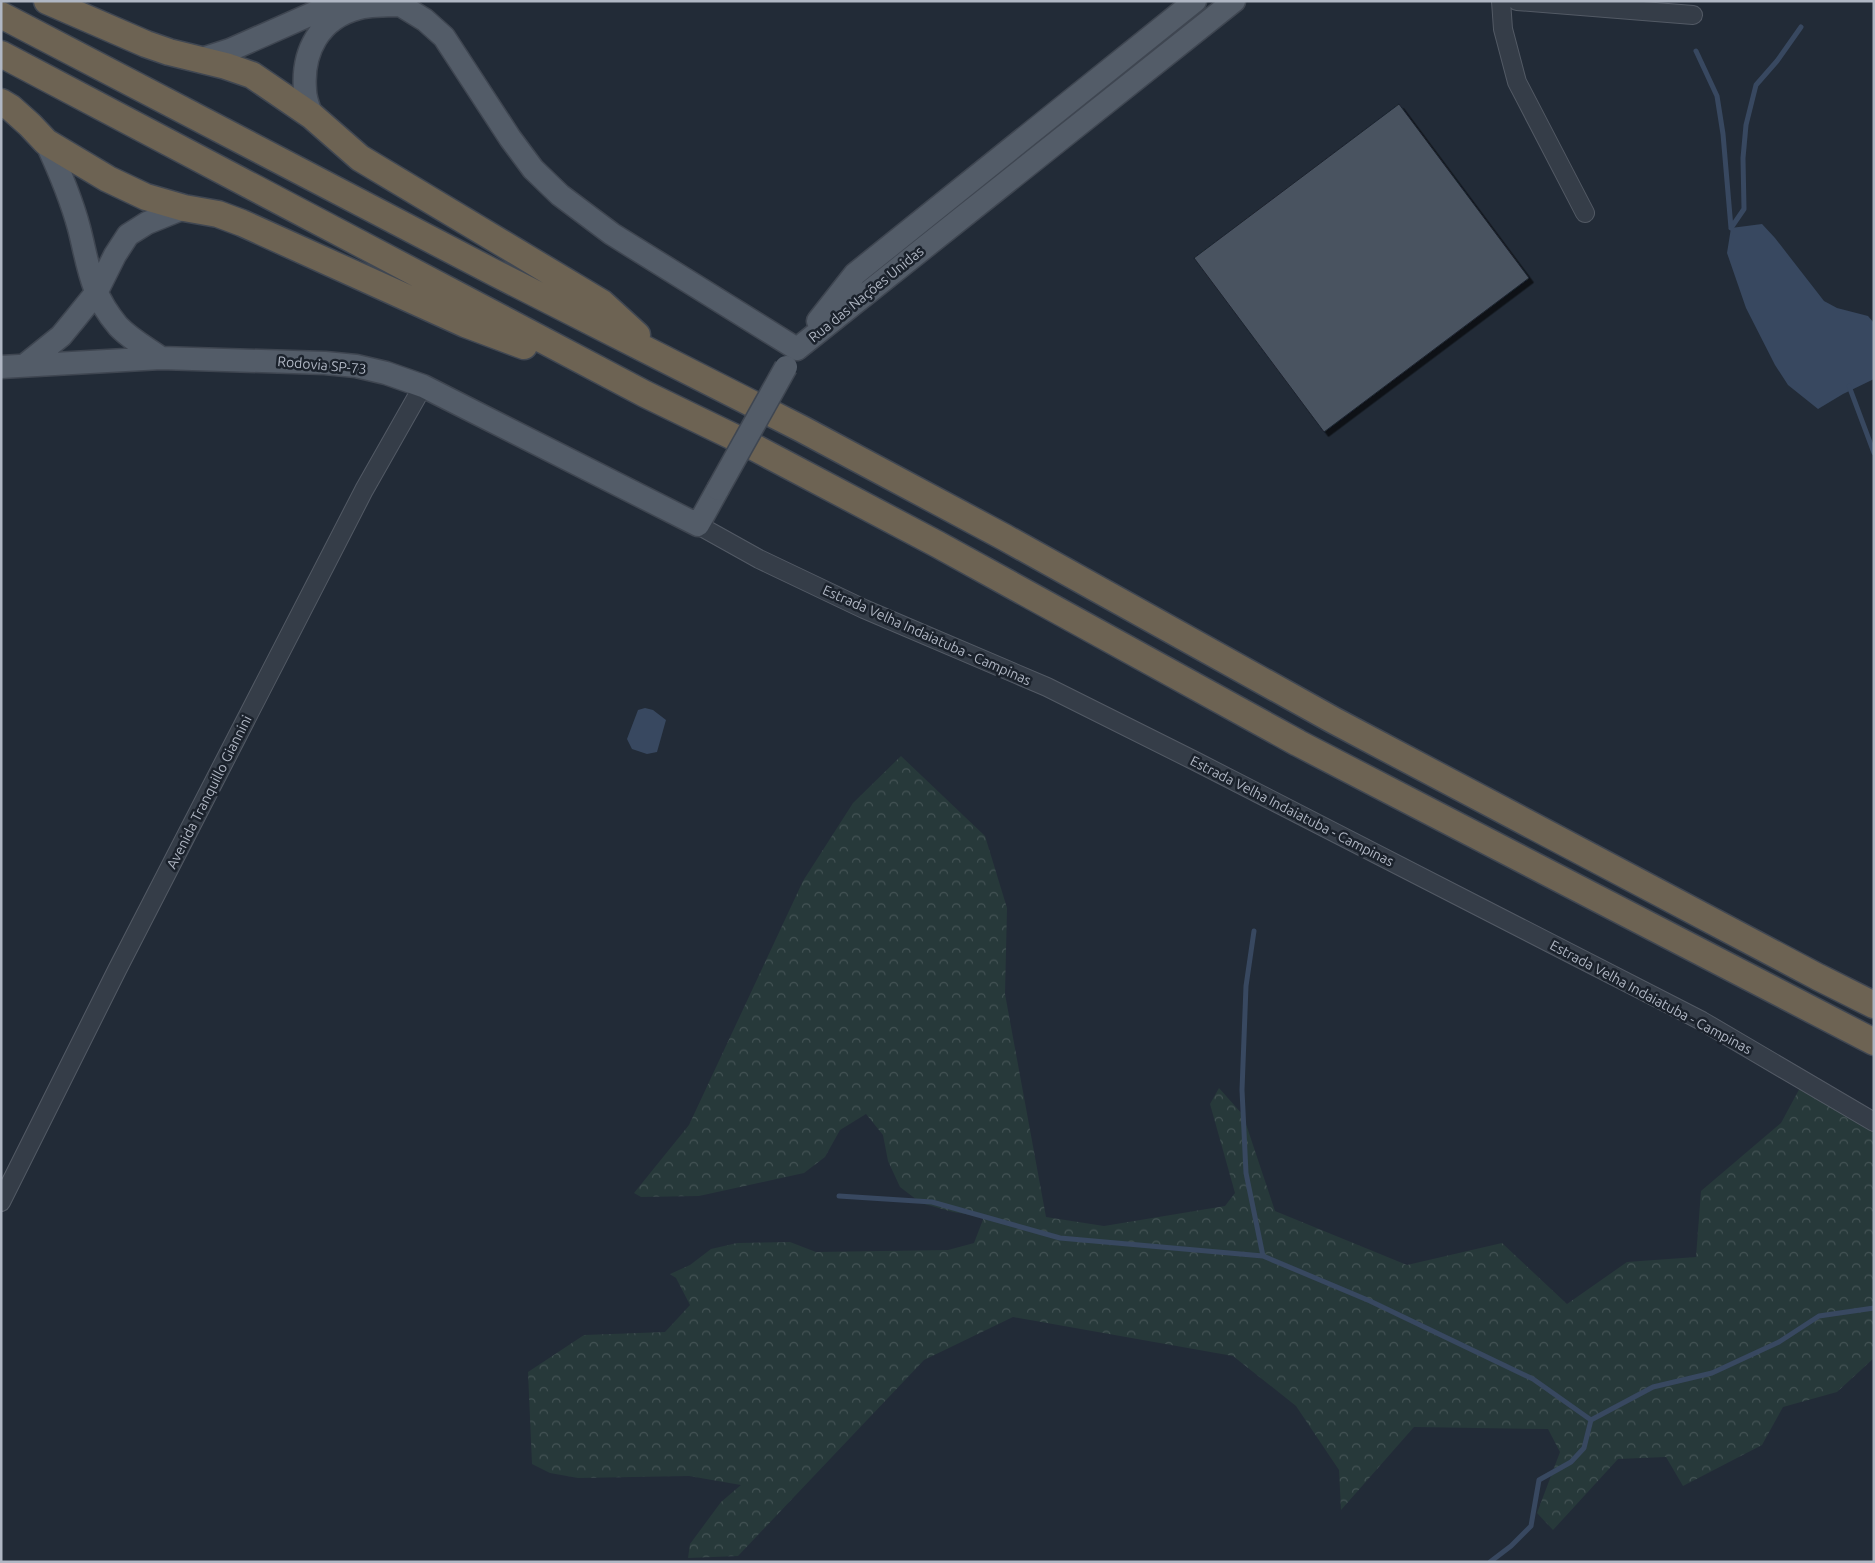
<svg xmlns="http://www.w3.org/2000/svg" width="1875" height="1563" font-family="Ubuntu,sans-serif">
	<defs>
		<pattern id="forest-crowns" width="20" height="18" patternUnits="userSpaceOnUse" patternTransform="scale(1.25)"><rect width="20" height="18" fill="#27393a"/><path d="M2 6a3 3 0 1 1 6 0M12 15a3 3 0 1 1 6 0" fill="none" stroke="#445355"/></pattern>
		<filter id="shadow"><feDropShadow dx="4.5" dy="4.5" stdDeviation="0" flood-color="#0009"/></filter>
	</defs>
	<rect width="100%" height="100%" fill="#222b37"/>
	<!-- forest -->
	<path fill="url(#forest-crowns)" d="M901 756 985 836 1007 908 1005 994 1046 1217 1104 1226 1225 1206 1235 1193 1210 1104 1219 1088 1243 1115 1275 1211 1407 1265 1502 1243 1567 1304 1627 1262 1696 1257 1701 1191 1781 1123 1802 1084 1874 1131V1358L1837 1392 1783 1407 1762 1445 1683 1486 1666 1457 1618 1459 1553 1530 1537 1513 1560 1452 1548 1429 1414 1427 1341 1510 1339 1470 1296 1406 1233 1356 1013 1317 924 1360 738 1556 688 1558 690 1544 721 1502 741 1485 689 1476 578 1478 550 1473 532 1464 528 1372 584 1335 665 1332 690 1305 676 1278 670 1274 690 1265 711 1249 737 1243 790 1242 816 1252 948 1250 974 1243 984 1217 953 1212 921 1203 900 1187 888 1161 883 1135 866 1114 840 1130 825 1157 804 1173 699 1196 641 1197 634 1193 689 1125 803 881 853 803Z"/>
	<!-- water -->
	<path fill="#384860" d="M1762 224 1775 238 1824 301 1837 308 1868 316 1874 323V379L1843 394 1818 409 1788 385 1775 365 1746 308 1727 253 1731 228Z
		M645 708 653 710 666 720 657 752 647 754 632 749 627 739 638 710Z"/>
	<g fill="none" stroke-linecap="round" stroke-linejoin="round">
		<!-- stream -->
		<path stroke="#384860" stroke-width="5" d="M1696 51 1717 96 1723 134 1731 228
			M1731 228 1744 209 1743 158 1746 125 1756 85 1777 61 1801 27
			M1849 386 1874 453
			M1254 931 1246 986 1242 1090 1246 1173 1263 1256
			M839 1196 932 1202 1060 1238 1263 1256 1370 1301 1533 1379 1591 1420
			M1490 1562 1511 1546 1531 1526 1539 1480 1571 1462 1584 1448 1591 1420 1653 1387 1712 1373 1779 1342 1819 1316 1874 1308"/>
	</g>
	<!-- building -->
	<path fill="#485261" stroke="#1d242e" filter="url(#shadow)" d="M1399 104 1529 278 1324 432 1194 258Z"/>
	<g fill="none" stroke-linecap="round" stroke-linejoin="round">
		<defs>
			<path id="minor" d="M1501 1 1503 29 1517 82 1585 213
				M1517 1 1693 15
				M698 525 759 559 864 609 1047 687 1195 761 1702 1021 1874 1122
				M1 1202 117 970 364 490 423 386"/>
			<path id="major" d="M394 1 425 20 444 37 510 138 533 169 560 195 612 234 797 349
				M199 60 230 50 341 1
				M312 116C309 108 305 99 305 90 302 52 319 18 359 8 372 5 387 5 401 5
				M46 142C59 170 71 198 79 228 89 267 90 293 118 326 130 339 147 348 161 358
				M818 321 855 274 1195 1
				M797 349 1234 1
				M25 365 61 336 75 319 96 293 115 255 128 235 147 223 184 208
				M1 367 161 358 325 363 356 366 386 373 423 386 698 525 718 489"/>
			<path id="highway" d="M47 1 146 44 169 52 226 66 252 75 312 116 360 158 602 303 637 335
				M1 15 495 273 802 429 1004 537 1333 720 1818 977 1874 1005
				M1 54 645 394 744 442 937 544 1298 743 1874 1042
				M1 102 11 108 30 125 46 142 108 179 146 197 184 208 218 214 242 223 465 324 524 346"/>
		</defs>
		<!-- minor casing -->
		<use href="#minor" stroke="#535a65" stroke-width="20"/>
		<!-- major casing -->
		<use href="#major" stroke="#3f4651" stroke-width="25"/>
		<!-- highway casing -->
		<use href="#highway" stroke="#404752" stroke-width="29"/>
		<!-- minor -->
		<use href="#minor" stroke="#353d48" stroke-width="18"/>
		<!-- major -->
		<use href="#major" stroke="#535c68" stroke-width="22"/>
		<!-- highway -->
		<use href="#highway" stroke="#6d6353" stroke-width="26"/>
		<defs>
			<path id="major-bridge" d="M718 489 786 367"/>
		</defs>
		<!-- major-bridge casing -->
		<use href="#major-bridge" stroke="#3f4651" stroke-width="25" stroke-linecap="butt"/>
		<!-- major-bridge -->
		<use href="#major-bridge" stroke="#535c68" stroke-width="22"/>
	</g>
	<g text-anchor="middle" stroke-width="5" stroke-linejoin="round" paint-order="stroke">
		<!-- street labels -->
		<g font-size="14" fill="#b0b7c4" stroke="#1b222c">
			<text transform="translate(866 294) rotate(-39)" y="5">Rua das Nações Unidas</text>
			<text transform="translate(322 365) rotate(5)" y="5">Rodovia SP-73</text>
			<text transform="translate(927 635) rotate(24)" y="5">Estrada Velha Indaiatuba - Campinas</text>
			<text transform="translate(209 792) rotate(-63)" y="5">Avenida Tranquillo Giannini</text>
			<text transform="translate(1292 811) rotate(27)" y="5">Estrada Velha Indaiatuba - Campinas</text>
			<text transform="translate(1651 997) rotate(28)" y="5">Estrada Velha Indaiatuba - Campinas</text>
		</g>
	</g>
	<!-- border -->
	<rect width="1875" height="1563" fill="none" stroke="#b0b7c4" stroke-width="5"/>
</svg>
